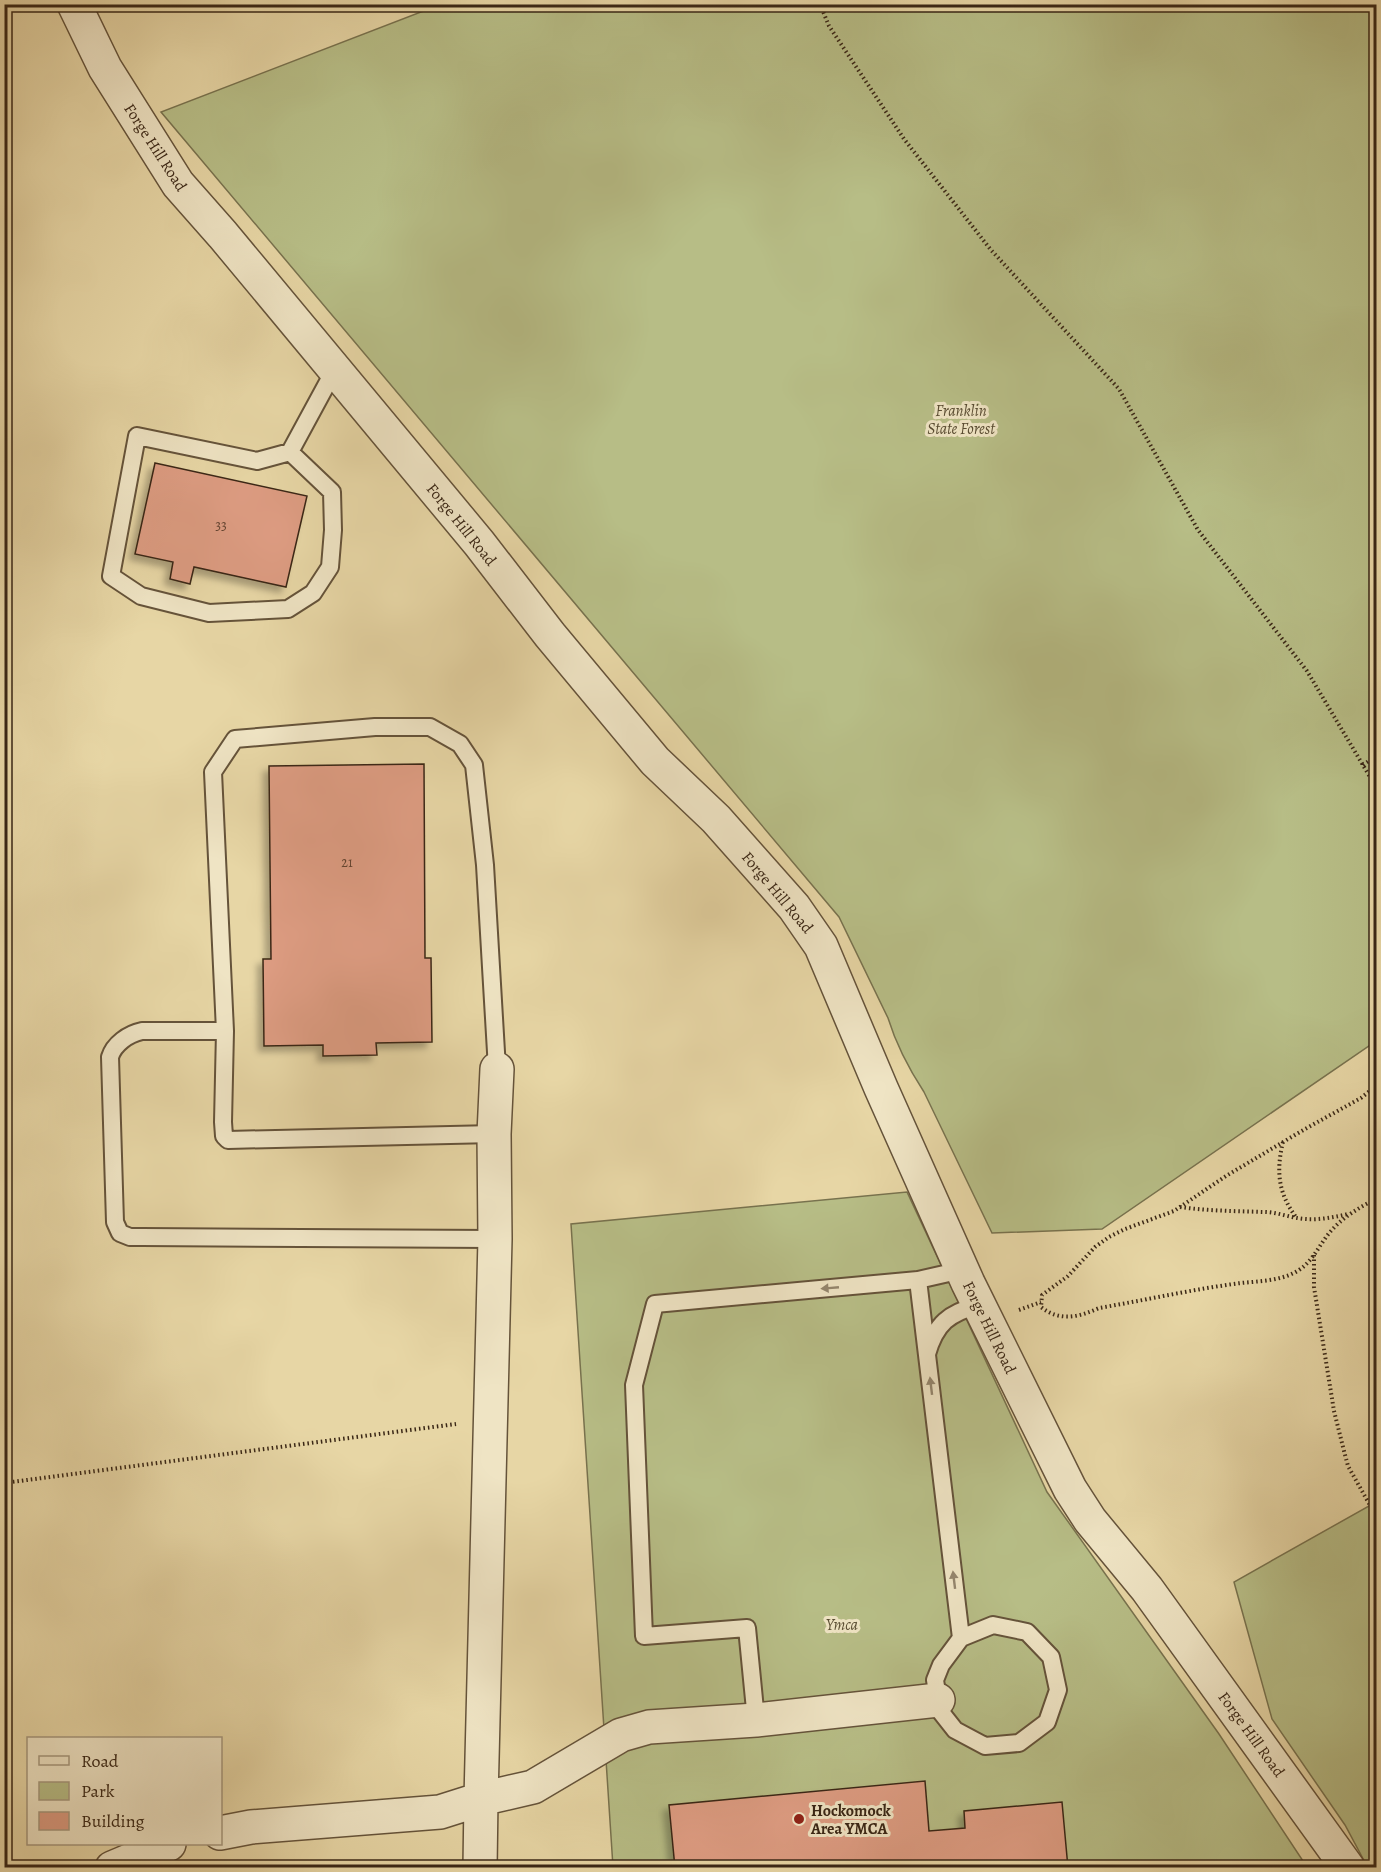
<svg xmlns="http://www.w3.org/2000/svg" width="1381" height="1872" font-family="Alegreya,serif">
	<defs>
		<filter id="shadow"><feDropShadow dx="-5.5" dy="5.5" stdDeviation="3" flood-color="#0004"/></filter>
	</defs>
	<rect width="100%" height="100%" fill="#e7d6a5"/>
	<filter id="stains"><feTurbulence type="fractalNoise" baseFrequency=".00333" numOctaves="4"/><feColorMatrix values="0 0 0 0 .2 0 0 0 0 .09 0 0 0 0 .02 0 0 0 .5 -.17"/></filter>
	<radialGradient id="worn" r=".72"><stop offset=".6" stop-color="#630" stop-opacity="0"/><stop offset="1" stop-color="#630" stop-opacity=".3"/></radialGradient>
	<!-- green -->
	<path fill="#b7bd86" stroke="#78724e" stroke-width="1.5" d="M439 5H1376V1041L1102 1229 992 1233 924 1092C909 1069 896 1044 888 1018L839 917 161 112Z
		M907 1192 1047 1492 1219 1734 1307 1867H613L571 1224Z
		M1376 1502V1867L1368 1868 1345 1825 1272 1719 1234 1582Z"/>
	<!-- building -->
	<path fill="#dd9c82" stroke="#3a2716" stroke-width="1.5" filter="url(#shadow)" d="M155 463 307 496 286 587 194 567 190 584 170 579 173 562 135 554Z
		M424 764 425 958H431L432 1042 376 1043 377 1055 323 1056V1045L264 1046 263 959H271L269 766Z
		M925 1781 929 1831 965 1828 964 1811 1062 1802 1068 1868H675L669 1805Z"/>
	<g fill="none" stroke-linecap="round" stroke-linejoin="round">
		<defs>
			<path id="lane" d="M290 452 332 492 333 530 330 567 313 593 288 609 209 613 141 596 111 576 137 436 257 461 290 452 335 369
				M225 1031 223 1122 224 1136 228 1140 494 1134
				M495 1239 142 1237H130L120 1233 115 1222 110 1057C114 1044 128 1034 142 1031H225L213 772 235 739 375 727H430L460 744 474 765 485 865 497 1069
				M918 1280 962 1270
				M927 1354C936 1323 949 1313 979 1305
				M993 1625 1027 1632 1051 1657 1058 1690 1047 1722 1019 1743 985 1746 955 1730 940 1711 935 1680 941 1665 961 1638Z
				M756 1720 747 1628 644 1636 634 1385 655 1304 918 1280 961 1638"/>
			<path id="street" d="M74 4 105 68 178 184 223 235 479 543 550 635 655 761 716 819 794 907 821 946 881 1088 968 1283 1070 1489 1090 1520 1147 1589 1348 1868
				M497 1069 494 1134 495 1239 481 1799 533 1787 621 1735 649 1727 756 1720 938 1700
				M220 1833 251 1827 440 1812 481 1799 480 1868
				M112 1868 169 1844"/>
		</defs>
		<!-- lane casing -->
		<use href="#lane" stroke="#65533a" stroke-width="20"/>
		<!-- street casing -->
		<use href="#street" stroke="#65533a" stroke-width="36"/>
		<!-- path -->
		<path stroke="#3a2716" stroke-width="4" stroke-dasharray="1.5 3" stroke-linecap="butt" d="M820 4 829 26 904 139 991 250 1119 389 1198 530 1307 671 1376 787
			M1363 765 1376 756
			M1376 1086 1361 1098 1305 1129 1226 1176 1174 1211 1125 1229 1109 1237 1095 1247 1068 1276 1042 1295 1041 1307C1060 1322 1079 1317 1099 1308 1146 1300 1194 1289 1241 1283 1260 1281 1282 1281 1299 1270 1314 1260 1320 1243 1331 1231 1343 1217 1360 1207 1376 1199
			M1283 1142C1276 1171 1278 1193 1296 1217
			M1180 1207C1208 1211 1236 1211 1264 1212 1275 1212 1286 1216 1297 1218 1314 1221 1331 1218 1348 1214
			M1314 1255V1287L1334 1411 1344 1451 1348 1466 1376 1516
			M1019 1310 1041 1302
			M4 1483 456 1424"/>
		<!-- lane -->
		<use href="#lane" stroke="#efe4c4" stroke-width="16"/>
		<!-- street -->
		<use href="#street" stroke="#efe4c4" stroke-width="33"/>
	</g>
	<!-- one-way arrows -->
	<defs><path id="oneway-solid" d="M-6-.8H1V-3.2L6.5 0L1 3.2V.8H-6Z" transform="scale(1.5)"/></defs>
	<g fill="#94866d">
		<use href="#oneway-solid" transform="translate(830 1288) rotate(175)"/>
		<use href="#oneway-solid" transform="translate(931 1386) rotate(-97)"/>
		<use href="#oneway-solid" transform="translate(954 1580) rotate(-97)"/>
	</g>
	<!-- markers -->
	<circle fill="#8f2418" stroke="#efe4c4" stroke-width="2" cx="799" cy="1819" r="6"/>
	<g text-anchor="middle" stroke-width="6" stroke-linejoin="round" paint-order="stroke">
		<!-- number labels -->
		<g font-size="14" fill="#634431">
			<text x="221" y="530">33</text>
			<text x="347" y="867">21</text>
		</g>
		<!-- street labels -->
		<g font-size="16" fill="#3a2716" stroke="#efe4c4">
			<text transform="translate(156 147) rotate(57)" y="6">Forge Hill Road</text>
			<text transform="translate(462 524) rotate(51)" y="6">Forge Hill Road</text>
			<text transform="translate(778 892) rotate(50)" y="6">Forge Hill Road</text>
			<text transform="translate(990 1327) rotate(64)" y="6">Forge Hill Road</text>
			<text transform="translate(1252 1734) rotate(54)" y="6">Forge Hill Road</text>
		</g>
		<!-- park labels -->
		<g font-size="16" font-style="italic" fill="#594c32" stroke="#efe4c4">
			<text x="961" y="416">Franklin<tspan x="961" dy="18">State Forest</tspan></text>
			<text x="842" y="1630">Ymca</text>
		</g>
		<!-- poi labels -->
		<g font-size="16" font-weight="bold" fill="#3a2716" stroke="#efe4c4" text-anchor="start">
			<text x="811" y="1816">Hockomock<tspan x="811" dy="18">Area YMCA</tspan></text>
		</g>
	</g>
	<!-- margin -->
	<rect width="1381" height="1872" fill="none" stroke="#e7d6a5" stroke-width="24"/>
	<rect x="6" y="6" width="1369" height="1860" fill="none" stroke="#3a2716" stroke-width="3"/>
	<rect x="12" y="12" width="1357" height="1848" fill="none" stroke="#3a2716" stroke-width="1.5"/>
	<!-- legend -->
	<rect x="27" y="1737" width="195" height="108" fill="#efe4c4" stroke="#a7987e" stroke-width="1.5"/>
	<rect x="39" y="1756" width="30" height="9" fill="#efe4c4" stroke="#a7987e" stroke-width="1.5"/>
	<text x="81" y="1767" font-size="18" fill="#3a2716">Road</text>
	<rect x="39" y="1782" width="30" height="18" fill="#b7bd86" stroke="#a7987e" stroke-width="1.5"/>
	<text x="81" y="1797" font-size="18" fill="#3a2716">Park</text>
	<rect x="39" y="1812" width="30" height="18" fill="#dd9c82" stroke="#a7987e" stroke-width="1.5"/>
	<text x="81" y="1827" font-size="18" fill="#3a2716">Building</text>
	<rect width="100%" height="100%" filter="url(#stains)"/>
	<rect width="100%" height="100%" fill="url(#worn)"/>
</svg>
